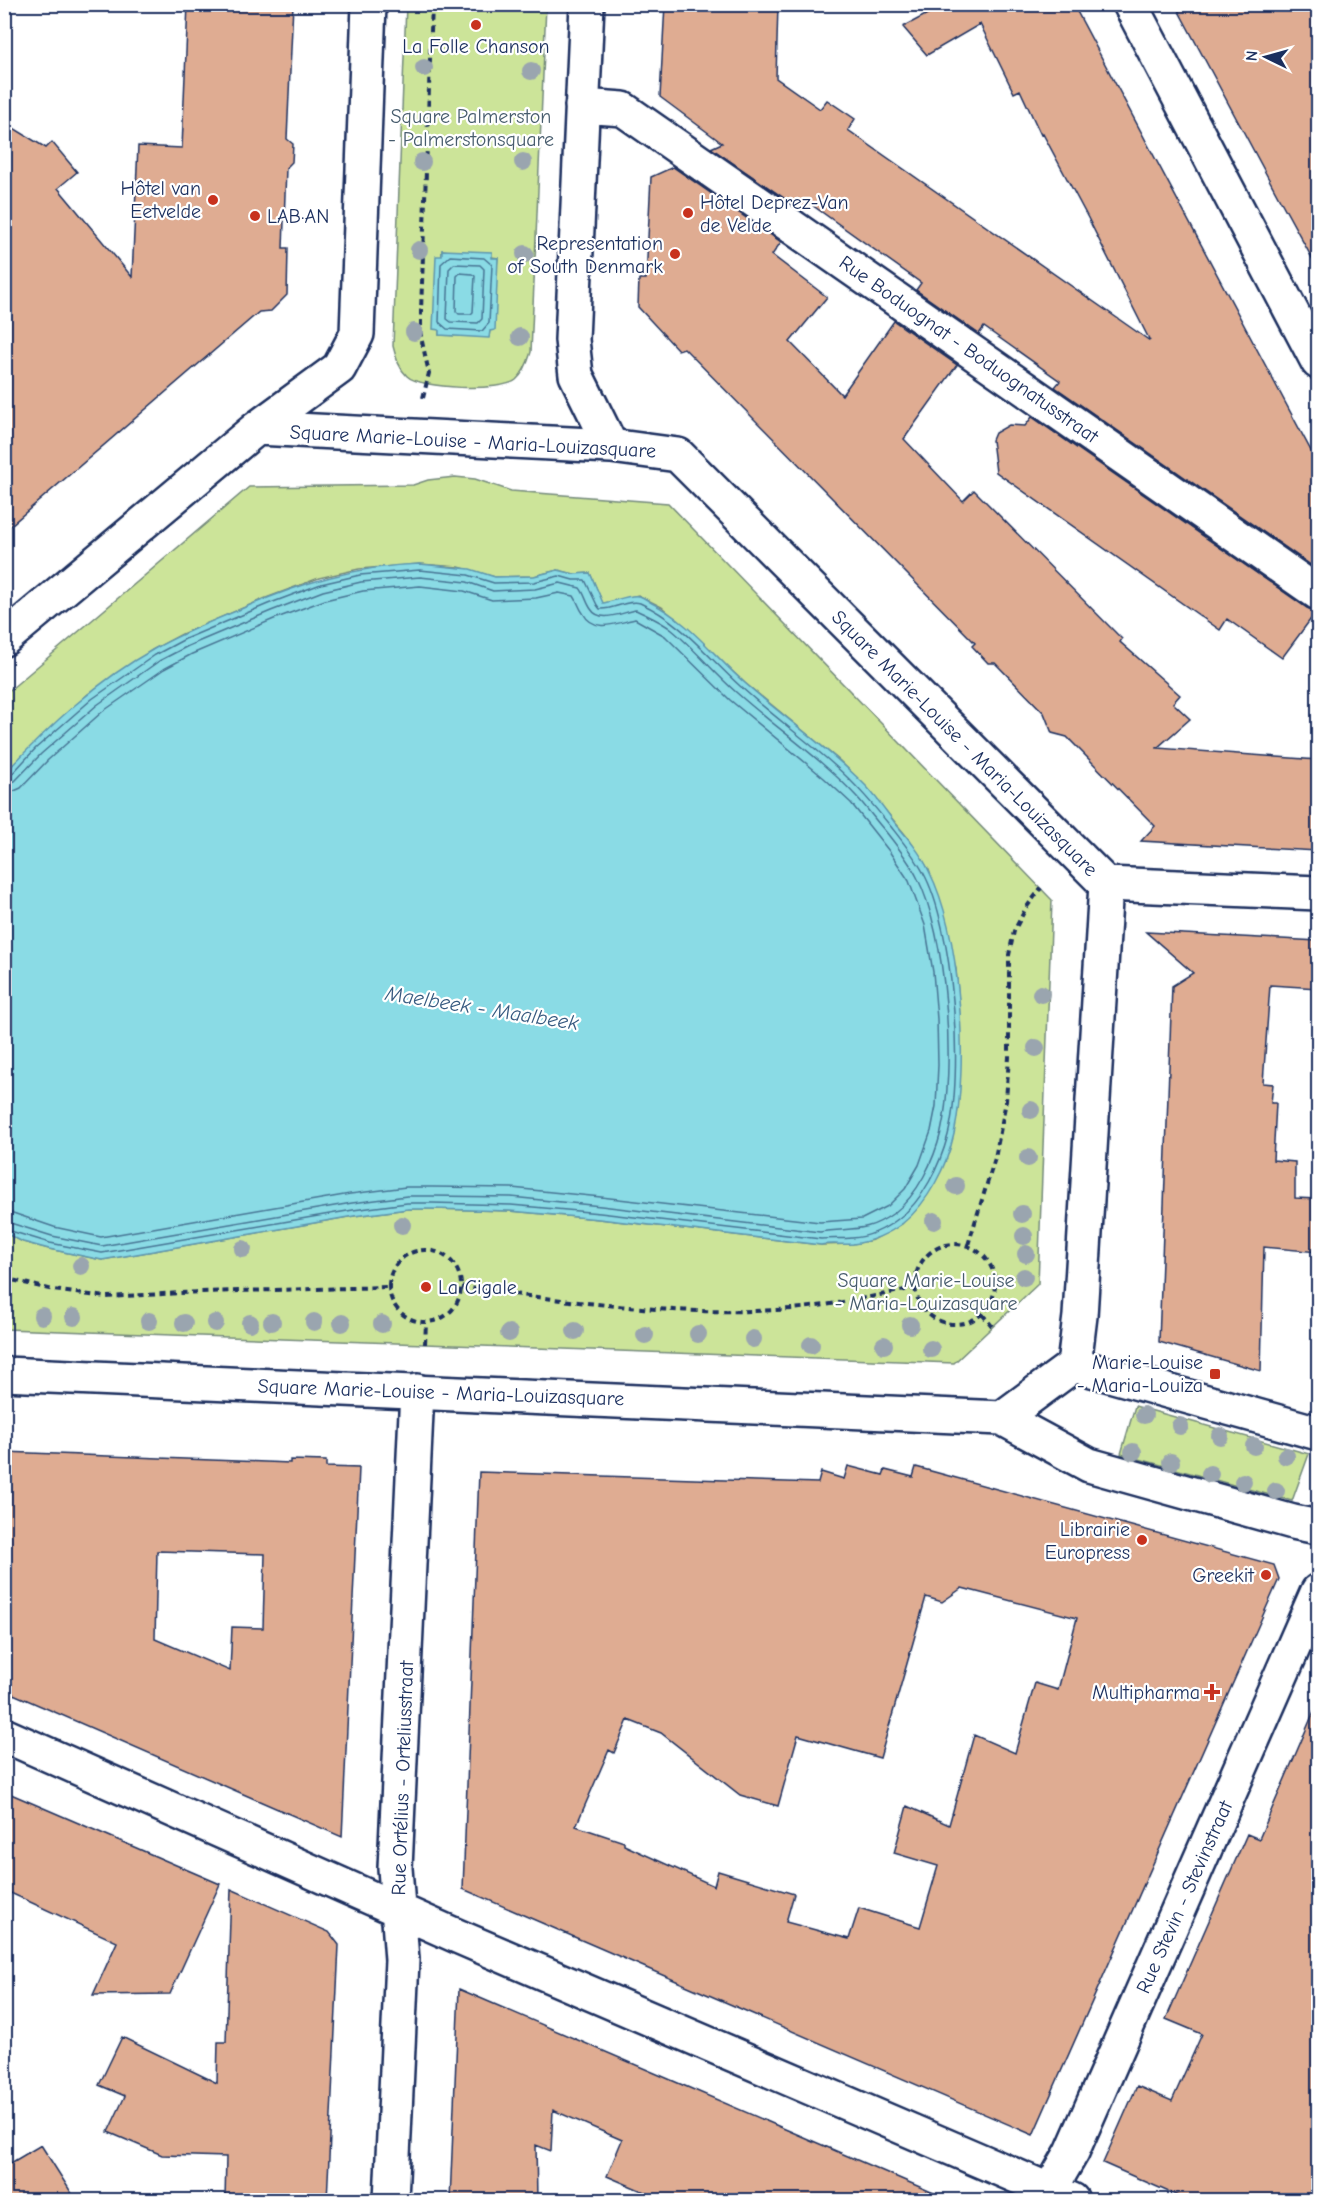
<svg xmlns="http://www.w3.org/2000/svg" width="1323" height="2205" font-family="'Comic Neue',sans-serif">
	<rect width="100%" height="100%" fill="#fff"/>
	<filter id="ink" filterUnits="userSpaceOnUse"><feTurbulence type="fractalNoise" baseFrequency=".0167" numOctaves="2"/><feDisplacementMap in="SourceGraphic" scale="12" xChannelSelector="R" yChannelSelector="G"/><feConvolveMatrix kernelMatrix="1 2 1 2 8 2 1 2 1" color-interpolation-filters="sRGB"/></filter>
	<g filter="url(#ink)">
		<!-- green -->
		<path fill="#cce499" stroke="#748a7c" stroke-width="1.5" fill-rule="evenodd" d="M406 5H546L531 352C528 362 524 373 516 380 501 392 420 389 407 376 398 367 396 357 393 346ZM442 250 498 258 489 337 439 335Z
			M455 477 475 479 511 491 668 503 1052 900 1038 1284 954 1363 5 1329V1233L23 1242 49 1249 102 1260 354 1216 408 1209H432L510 1211 599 1219 821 1245 852 1244 873 1240 902 1224 939 1175 953 1136 958 1109 960 1065V1018L956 969 929 870 908 838 867 788 840 761 745 683 662 607 638 595 603 604 590 573 574 574 558 570 534 576 495 577 459 567 420 564 359 569 319 578 266 598 182 634 152 650 88 694 5 773V694L249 487 413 485 428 480Z
			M1135 1406 1309 1454 1292 1501 1121 1454Z"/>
		<!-- water -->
		<path fill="#8adbe5" stroke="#5e96af" stroke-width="1.5" d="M442 250 492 252V258H498L495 330 490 331 489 338 439 335V330L433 329 436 256H442Z
			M420 564 470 569 495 577 534 576 558 570 574 574 590 573 603 603C611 602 631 594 638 596 642 596 647 600 650 602 690 622 713 655 746 684 786 719 830 749 867 787 877 798 886 811 895 823 907 837 921 853 929 871 961 934 969 1065 954 1134 947 1166 928 1203 903 1223 889 1234 870 1242 853 1244 842 1245 832 1243 821 1245L599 1219 510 1211 432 1209H408L354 1216 102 1260 49 1249 23 1242 5 1233V773C49 726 98 680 154 649 182 633 212 621 241 609 301 583 355 566 420 564Z"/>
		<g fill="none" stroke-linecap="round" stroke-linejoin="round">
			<!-- shore -->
			<path stroke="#477494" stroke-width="1.5" d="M450 256 484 258 492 265 489 323 482 331 447 329 439 322 441 264Z
				M454 264 480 265 484 269 482 319 478 323 451 322 447 319 449 269Z
				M460 273 472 274 475 276 473 312 471 314H459L456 311 457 276Z
				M4 777 11 775 36 748 92 699 155 655 185 639 268 604 321 584 360 575 420 570 468 575 494 583 534 582 559 576 573 580H585L597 605 600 609C613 610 629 599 640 603 681 621 708 657 740 686 770 714 804 738 834 765 856 784 874 806 892 828 903 842 915 857 923 872 954 928 964 1074 948 1135 940 1165 923 1201 898 1219 885 1229 868 1237 852 1238 842 1239 831 1238 821 1239L600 1213 511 1205 432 1203H407L353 1210 102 1253 50 1243 4 1229
				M4 784 15 781 41 754 97 705 159 661 188 646 271 611 323 591 361 582 420 577 467 582 493 591 535 589 560 583 580 588C585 594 586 602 591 609 600 624 623 612 636 610 648 616 661 621 672 630 695 649 714 673 737 693 776 728 821 758 857 797 867 808 876 821 886 832 897 846 909 861 917 877 947 936 956 1068 941 1132 934 1160 918 1195 894 1213 865 1234 851 1227 820 1232L601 1206 511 1197 432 1196H407L352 1203 102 1246 52 1236 4 1221
				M4 793 12 792 21 788 48 760 102 712 164 669 192 654 274 619 325 600 363 591 420 586 464 591 492 600 536 598 559 593 574 596C578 602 579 608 583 613 594 634 617 623 635 619L665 636 730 700 824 778 851 803 889 851 909 881 925 925 933 972 937 1019 938 1065 936 1106 931 1131 919 1165 905 1189 888 1206 862 1219 820 1222 601 1197 512 1188 432 1187H406L350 1194 101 1237 54 1227 13 1213 4 1212"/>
		</g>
		<!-- building -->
		<path fill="#dfac92" stroke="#1b2f5e" stroke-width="1.5" fill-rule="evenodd" d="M188 4H293L287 139 293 144 292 162 286 168 283 248H288L287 295 271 311 259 312 4 531V122L46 148 52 142 77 172 58 188 132 277 138 146 182 148Z
			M665 4H778L776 78 820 109 827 100 855 119 848 130 1150 341 1088 218 1043 134 1041 135 1020 90 1014 93 980 24 927 55 903 27 946 4H1073L1318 464V570L1055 387 1060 381 984 327 979 334 916 290 921 283 809 203 803 211 711 148 722 143 660 97Z
			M1175 4H1318V269L1279 198Z
			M673 167 781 242 772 255 827 297 790 342 842 395 894 321 957 365 904 439 963 501 974 490 1122 639 1120 642 1180 695 1173 703 1190 719 1157 748 1318 760V851L1141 841 1155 826 1067 737 1052 733 1044 713 995 663H988L972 646 975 643 684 348 678 350 638 307 639 279H646L651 177Z
			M1032 417 1307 608 1316 612 1282 658 1227 619 1220 630 996 472 992 440 995 433 1009 425 1025 426Z
			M1146 932 1318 941V988L1270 985 1263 1083 1273 1084 1271 1103H1276L1273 1160 1295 1162V1198L1318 1199V1252L1264 1247 1261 1371 1159 1342 1172 986 1193 973Z
			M4 1452 290 1463V1460L326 1461V1467L359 1468 342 1837 4 1690ZM157 1551 265 1554 263 1628 232 1627 230 1671 155 1639Z
			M848 1466 883 1475 885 1470 913 1477 916 1467 1274 1565 1279 1579 1033 2135 463 1889 479 1472 818 1483 821 1472 844 1479ZM962 1588 1077 1618 1058 1690 1035 1683 1015 1753 974 1735 949 1825 907 1806 894 1853 938 1866 920 1927 859 1908 849 1939 786 1922 794 1894 718 1871 714 1886 624 1845V1842L576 1826 609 1750 614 1753 628 1720 661 1733 740 1795 778 1806 798 1735 880 1758 926 1597 942 1602Z
			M1318 1702V2200H1187L1103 2163 1137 2086 1172 2101 1202 2034 1166 2019 1247 1834 1259 1839Z
			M4 1791 220 1884 170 1994 93 1995 117 1942 4 1890Z
			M231 1889 329 1932 339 1945 327 2200H225L226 2157 162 2155 108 2132 125 2096 99 2085 122 2037 217 2083 218 2042H226Z
			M459 1989 685 2086 950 2200H663L607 2176 622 2140 553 2110 551 2151 536 2145 537 2200H450Z
			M41 2145 76 2200H4V2167Z"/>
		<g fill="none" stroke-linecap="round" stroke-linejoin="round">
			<defs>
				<path id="street" d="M587 4 572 340 576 375 611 446
					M1130 4 1318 362
					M582 106 623 109 1318 593
					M257 428 611 446 678 455 1106 884 1080 1316 1074 1365
					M4 639 257 428 339 368 357 334 369 4
					M1106 884 1318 893
					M4 1735 457 1936 1072 2200
					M391 2200 402 1960 395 1868 417 1391
					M1044 2200 1072 2152 1318 1591"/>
				<path id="secondary" d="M4 1374 1002 1418 1074 1365 1318 1433
					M1002 1418 1089 1465 1293 1522 1318 1527"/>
			</defs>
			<!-- street casing -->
			<use href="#street" stroke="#1b2f5e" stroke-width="38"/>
			<!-- secondary casing -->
			<use href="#secondary" stroke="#1b2f5e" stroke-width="38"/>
			<!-- path -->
			<path stroke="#1b2f5e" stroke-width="4" stroke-dasharray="6 4.5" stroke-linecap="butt" d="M423 398 429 373 421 337V311L432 4
				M915 1284a40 40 0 1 1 80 0a40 40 0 1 1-80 0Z
				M968 1245 995 1158 1006 1101 1009 1057V955L1014 931 1026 908 1041 888
				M389 1286a36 36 0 1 1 72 0a36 36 0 1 1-72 0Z
				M4 1278 53 1290 106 1297 201 1292 389 1287
				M462 1287C565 1301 670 1316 775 1310 822 1308 869 1297 915 1288
				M982 1314 992 1326
				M425 1344 426 1323"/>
			<!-- street -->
			<use href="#street" stroke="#fff" stroke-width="33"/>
			<!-- secondary -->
			<use href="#secondary" stroke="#fff" stroke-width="33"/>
		</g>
		<!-- trees -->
		<g fill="#9aa5af">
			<circle cx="424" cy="68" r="9"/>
			<circle cx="531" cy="71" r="9"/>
			<circle cx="422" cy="162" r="9"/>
			<circle cx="523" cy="162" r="9"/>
			<circle cx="419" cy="250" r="9"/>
			<circle cx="525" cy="254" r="9"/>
			<circle cx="414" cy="332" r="9"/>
			<circle cx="520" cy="337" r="9"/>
			<circle cx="1041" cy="994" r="9"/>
			<circle cx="1036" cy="1048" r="9"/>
			<circle cx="1031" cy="1110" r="9"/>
			<circle cx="1028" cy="1158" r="9"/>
			<circle cx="956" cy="1186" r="9"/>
			<circle cx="1022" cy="1214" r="9"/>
			<circle cx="934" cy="1221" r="9"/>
			<circle cx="402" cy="1225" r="9"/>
			<circle cx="1024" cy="1236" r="9"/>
			<circle cx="243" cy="1249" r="9"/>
			<circle cx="1026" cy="1254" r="9"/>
			<circle cx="81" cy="1266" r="9"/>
			<circle cx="1024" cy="1277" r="9"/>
			<circle cx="42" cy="1316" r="9"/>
			<circle cx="74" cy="1317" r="9"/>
			<circle cx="149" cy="1321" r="9"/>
			<circle cx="272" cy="1322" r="9"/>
			<circle cx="314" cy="1322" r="9"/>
			<circle cx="184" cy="1323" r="9"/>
			<circle cx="215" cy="1323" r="9"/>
			<circle cx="250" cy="1323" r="9"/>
			<circle cx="342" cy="1323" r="9"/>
			<circle cx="382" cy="1324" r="9"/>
			<circle cx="910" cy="1325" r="9"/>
			<circle cx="575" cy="1331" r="9"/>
			<circle cx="509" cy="1333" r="9"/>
			<circle cx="698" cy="1334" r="9"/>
			<circle cx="645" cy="1335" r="9"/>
			<circle cx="753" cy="1339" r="9"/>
			<circle cx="811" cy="1345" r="9"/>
			<circle cx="884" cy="1345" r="9"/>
			<circle cx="931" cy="1349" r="9"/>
			<circle cx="1144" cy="1415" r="9"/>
			<circle cx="1180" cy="1426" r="9"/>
			<circle cx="1220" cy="1436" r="9"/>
			<circle cx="1254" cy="1446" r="9"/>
			<circle cx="1133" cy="1452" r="9"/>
			<circle cx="1286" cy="1456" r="9"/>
			<circle cx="1171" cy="1462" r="9"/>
			<circle cx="1210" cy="1474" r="9"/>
			<circle cx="1243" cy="1482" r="9"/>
			<circle cx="1276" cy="1491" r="9"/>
		</g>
	</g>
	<!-- markers -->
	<g fill="#c8321e" stroke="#fff" stroke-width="2">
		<circle cx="476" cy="25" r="6"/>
		<circle cx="213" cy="200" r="6"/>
		<circle cx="688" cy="213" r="6"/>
		<circle cx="255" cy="216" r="6"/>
		<circle cx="675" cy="254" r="6"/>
		<circle cx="426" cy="1287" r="6"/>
		<rect x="1209" y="1368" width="12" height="12" rx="3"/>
		<circle cx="1142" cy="1540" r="6"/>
		<circle cx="1266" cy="1575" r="6"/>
		<path d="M1209 1683h6v6h6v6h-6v6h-6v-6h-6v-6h6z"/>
	</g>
	<g text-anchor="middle" stroke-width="4.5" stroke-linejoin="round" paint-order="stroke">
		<!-- poi labels -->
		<g font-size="20" fill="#1b2f5e" stroke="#fff" text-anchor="end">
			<text x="476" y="53" text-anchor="middle">La Folle Chanson</text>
			<text x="201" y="195">Hôtel van<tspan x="201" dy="23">Eetvelde</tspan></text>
			<text x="700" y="209" text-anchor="start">Hôtel Deprez-Van<tspan x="700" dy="23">de Velde</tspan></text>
			<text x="267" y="223" text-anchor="start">LAB·AN</text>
			<text x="663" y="250">Representation<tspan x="663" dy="23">of South Denmark</tspan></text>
			<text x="438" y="1294" text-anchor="start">La Cigale</text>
			<text x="1203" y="1369">Marie-Louise<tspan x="1203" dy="23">- Maria-Louiza</tspan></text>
			<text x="1130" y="1536">Librairie<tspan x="1130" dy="23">Europress</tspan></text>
			<text x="1254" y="1582">Greekit</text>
			<text x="1200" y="1699">Multipharma</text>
		</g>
		<!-- park labels -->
		<g font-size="20" fill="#475c6d" stroke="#fff">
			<text x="471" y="123">Square Palmerston<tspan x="471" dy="23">- Palmerstonsquare</tspan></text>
			<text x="926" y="1287">Square Marie-Louise<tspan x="926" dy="23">- Maria-Louizasquare</tspan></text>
		</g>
		<!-- street labels -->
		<g font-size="20" fill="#1b2f5e" stroke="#fff">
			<text transform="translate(969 349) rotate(35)" y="7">Rue Boduognat - Boduognatusstraat</text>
			<text transform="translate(473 441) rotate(3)" y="7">Square Marie-Louise - Maria-Louizasquare</text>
			<text transform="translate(965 743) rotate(45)" y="7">Square Marie-Louise - Maria-Louizasquare</text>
			<text transform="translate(441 1392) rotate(2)" y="7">Square Marie-Louise - Maria-Louizasquare</text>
			<text transform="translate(402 1778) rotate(-88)" y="7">Rue Ortélius - Orteliusstraat</text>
			<text transform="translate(1184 1897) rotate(-66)" y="7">Rue Stevin - Stevinstraat</text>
		</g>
		<!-- water labels -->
		<g font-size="21" font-style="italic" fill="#375a80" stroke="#fff">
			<text transform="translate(482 1008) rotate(9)" y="7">Maelbeek - Maalbeek</text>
		</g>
	</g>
	<!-- margin -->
	<rect width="1323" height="2205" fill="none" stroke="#fff" stroke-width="24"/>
	<rect x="12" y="12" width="1299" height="2181" fill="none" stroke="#1b2f5e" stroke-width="2" filter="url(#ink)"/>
	<!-- north arrow -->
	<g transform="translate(1266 57) rotate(275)" stroke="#ffffff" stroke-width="4.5" paint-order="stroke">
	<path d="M0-4.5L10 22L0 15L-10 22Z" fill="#1b2f5e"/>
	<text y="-9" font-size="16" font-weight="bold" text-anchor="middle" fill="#1b2f5e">N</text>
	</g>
</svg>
